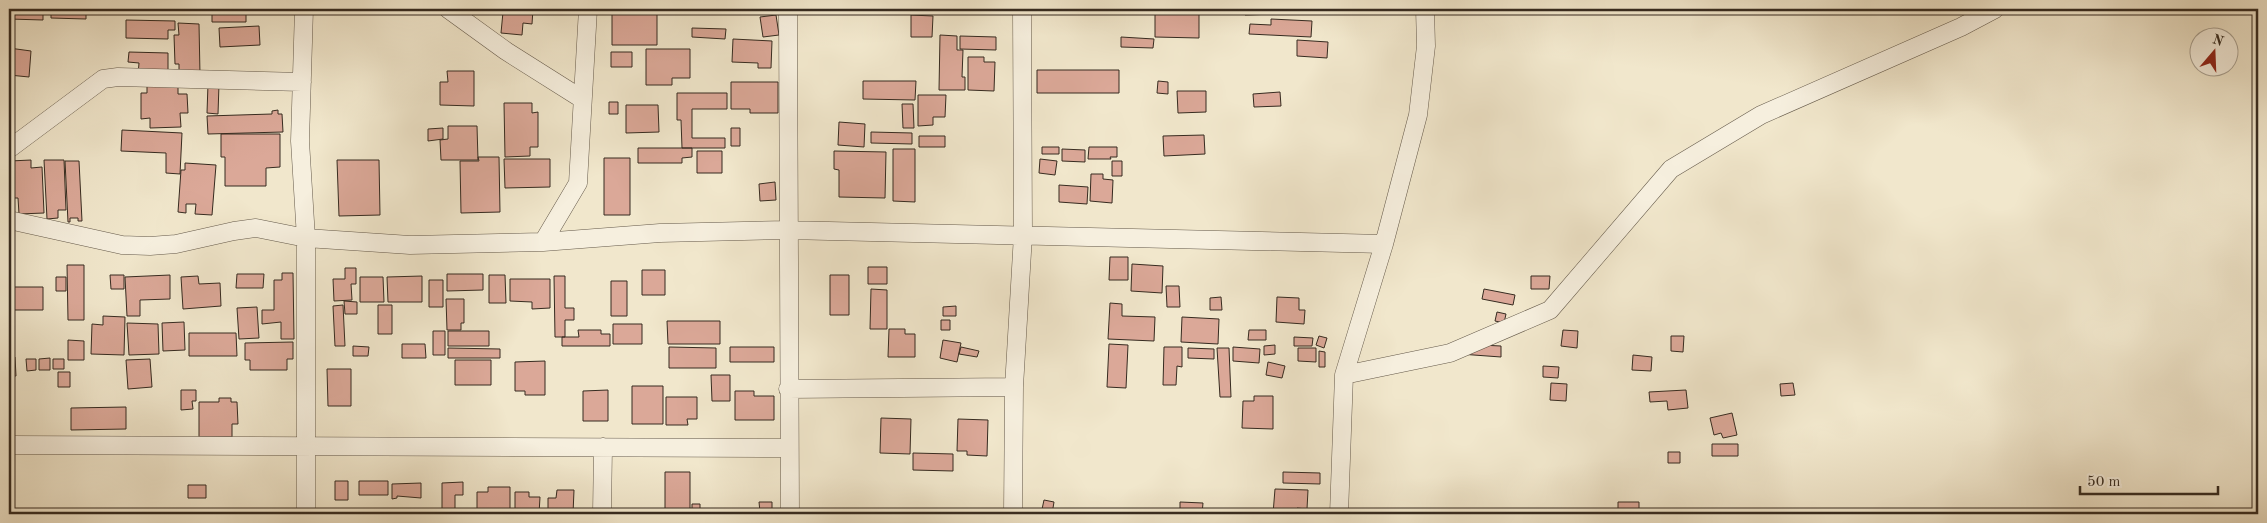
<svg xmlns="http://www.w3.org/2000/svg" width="2267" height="523" font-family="'Old Standard TT',serif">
	<rect width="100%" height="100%" fill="#f1e7cc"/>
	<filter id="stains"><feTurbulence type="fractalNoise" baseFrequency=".004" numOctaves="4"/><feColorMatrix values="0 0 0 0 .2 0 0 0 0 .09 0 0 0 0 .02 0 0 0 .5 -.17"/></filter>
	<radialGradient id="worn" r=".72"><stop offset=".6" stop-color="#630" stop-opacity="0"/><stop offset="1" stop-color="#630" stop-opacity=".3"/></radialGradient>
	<!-- building -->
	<path fill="#dba898" stroke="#362b20" d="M9 9H43V20L9 19Z
		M51 9H86V19L51 18Z
		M212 9H246V22H212Z
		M500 9H533L532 24 523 23 522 35 501 33 503 12H500Z
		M612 9H657V45H612Z
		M952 9H998V13L951 11Z
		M1182 9H1199V38L1155 37V11H1182Z
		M1245 9H1277V14L1245 15Z
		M776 15 779 35 763 37 760 17Z
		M911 15 933 16 932 37H911Z
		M1271 19 1312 21 1311 37 1249 34 1250 24 1271 25Z
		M126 20 175 21V30H168V39L126 38Z
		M178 23 199 24 200 75H179V64H175L174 35H179Z
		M259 26 260 45 220 47 219 28Z
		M692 28 726 29 725 39 692 37Z
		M940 35 957 36V50H963L962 77H965V90H939Z
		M960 36 996 37V50L960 49Z
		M1121 37 1154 39 1153 48 1121 47Z
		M733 39 772 41 771 68H758V63L732 62Z
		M1297 40 1328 42 1327 58 1297 56Z
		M9 48 31 51 29 77 9 75Z
		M646 49H690V78H672V85H646Z
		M129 52 168 53V76L138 75 139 63 128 62Z
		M611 52H632V67H611Z
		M968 57H984V62H995L994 91 968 90Z
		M1037 70H1119V93H1037Z
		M447 71H474V106L440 105V82H448Z
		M178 80V94H187L188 113H180L181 127 150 128V118L141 119V93H147V81Z
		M863 81H916L915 100 863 99Z
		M1158 81 1168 82V94L1157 93Z
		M731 82H778V113H750V109H731Z
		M208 84H219L218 114 207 113Z
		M1177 91H1206V112L1178 113Z
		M1280 92 1281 106 1254 107 1253 94Z
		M677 93H727V109H692V138H725V148H682L681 120H677Z
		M918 95H946L945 117H933V125L918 126Z
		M609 102H618V114H609Z
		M504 103H532V113L538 112V147H530V156L505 157Z
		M902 104H913L914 128H903Z
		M626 105H658L659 132 626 133Z
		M278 110V114H282L283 132 208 134 207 116 272 114V111Z
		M839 122 865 124 864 147 838 145Z
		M448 126H477L478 160H441L440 140 448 139Z
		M443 128V139L428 141V129Z
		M731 128H740V146H731Z
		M122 130 182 133 180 174 166 173V153L121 151Z
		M871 132 912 133V144L871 143Z
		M221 134H280V167L266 168V186H225V157H221Z
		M1204 135 1205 154 1164 156 1163 136Z
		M919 136H945V147H919Z
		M1042 147H1059V154H1042Z
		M1089 147H1117V157H1110L1111 159H1088Z
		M638 148H692V157L682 158V163H638Z
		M893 149H915V202L893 201Z
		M1062 149 1085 150V162L1062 161Z
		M697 151H722V173H697Z
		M834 151 886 152 885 198 839 197V170L834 169Z
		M478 157H499L500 212 461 213 460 161H479Z
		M604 158H630V215H604Z
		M504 159H550V187L505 188Z
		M1040 159 1057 161 1055 175 1039 173Z
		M31 160V168L42 167 44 213 19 214 18 198H9L10 161Z
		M44 160H64L66 210H58V218L47 219Z
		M337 160H379L380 215 339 216Z
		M65 161H79L82 221H78V218H70V222H68Z
		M1112 161H1122V176H1112Z
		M185 163 216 165 212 215 195 214 196 204H186V213L178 212 181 170H185Z
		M1091 174H1103V179L1113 180 1112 203 1090 201Z
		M775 182 776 200 760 201 759 184Z
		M1059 185 1088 187 1087 204 1059 202Z
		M1110 257H1128V280H1109Z
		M1132 264 1163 266 1162 293 1131 291Z
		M67 265H84V320H68Z
		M868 267H887V284H868Z
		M345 268H356V284H351L352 300 334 301 333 279H345Z
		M642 270H665V295H642Z
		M282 273H293L294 339H281V322L262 324V310H274V280H282Z
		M237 274H264L263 288H236Z
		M447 274H483V290L447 291Z
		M110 275H124V289H111Z
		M170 275V299L140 300V316H127L125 277Z
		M489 275H505L506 303H489Z
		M830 275H849V315H830Z
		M198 276 199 284 220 283 221 306 183 309 181 277Z
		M422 276V302H388L387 277Z
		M554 276H565V308H574V320H565V337H555Z
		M1531 276H1550L1549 289H1531Z
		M56 277H66V291H56Z
		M360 277H383L384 302H360Z
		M510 279H550V308L532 309V302L510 301Z
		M429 280H443V307H429Z
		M611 281H627V316H611Z
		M1166 286H1179L1180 307H1167Z
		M11 287H43V310H12Z
		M871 289 887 290V329H870Z
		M1484 289 1515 295 1513 305 1482 299Z
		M1221 297 1222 310H1210V298Z
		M1277 297 1299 298V310H1305L1304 324 1276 322Z
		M446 299H464V323H461V330H447Z
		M344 301 357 302V314H345Z
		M1110 303 1122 304V316L1155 317 1154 341 1108 339Z
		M343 305 345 346H335L333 306Z
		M378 305H392V334H378Z
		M956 306V316H943V307Z
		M257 307 259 338 239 339 237 308Z
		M1497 312 1506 314 1504 323 1495 321Z
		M103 316 125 317 124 355 91 354 92 324 103 325Z
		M1182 317 1219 319 1218 344 1181 342Z
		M941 320H950V330H941Z
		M667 321H720V344H668Z
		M184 322 185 350 163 351 162 323Z
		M127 323 158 324 159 354 129 355Z
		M613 324H642V344H613Z
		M889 329H905V334H915V357H888Z
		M578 330H601V334H610V346H562V337H579Z
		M1249 330H1266V340H1248Z
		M1563 330 1578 331 1577 348 1561 346Z
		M433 331H445V355H433Z
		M448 331H489V346H448Z
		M189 333H236L237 356H189Z
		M1319 336 1327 338 1324 348 1316 345Z
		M1671 336H1684L1683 352 1671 351Z
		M1294 337 1313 338 1312 346H1294Z
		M68 340 84 341V360H68Z
		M943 340 961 343 957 362 940 358Z
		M293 342V359H287V370H250V360H245V343Z
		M402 344H425L426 358H402Z
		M1109 344 1128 345 1126 388 1107 387Z
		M1460 344 1501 346V357L1460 354Z
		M1275 345V354L1264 355V346Z
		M353 346 369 347 368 356H353Z
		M669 347 716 348V368H669Z
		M730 347H774V362H730Z
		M961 347 979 351 977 357 959 354Z
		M1164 347H1182V367L1177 366 1176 385H1163Z
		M1233 347 1260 349 1259 363 1233 361Z
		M448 348 500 349V358H448Z
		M1188 348 1214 349V359L1188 358Z
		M1217 348H1229L1231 397H1220Z
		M1298 348H1316V362L1298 361Z
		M1319 351 1325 352V367H1319Z
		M1633 355 1652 357 1651 371 1632 370Z
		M9 357H15L16 376H9Z
		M50 358V370H39V359Z
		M26 359H36V370L27 371Z
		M53 359H64V369H53Z
		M150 359 152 387 128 389 126 360Z
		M455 360H491V385H455Z
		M545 361V395H525V391H515V362Z
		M1268 362 1285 366 1282 378 1266 375Z
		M1543 366 1559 367 1558 378 1543 377Z
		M327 369H351V406H328Z
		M58 372H70V387H58Z
		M711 375H730V401H712Z
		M1551 383 1567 384 1566 401 1550 400Z
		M1793 383 1795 395 1781 396 1780 384Z
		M632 386H663V424H632Z
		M181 390H196V401H192L193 409 181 410Z
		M608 390V421H583V391Z
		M1686 390 1688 408 1668 410 1667 401 1650 402 1649 392Z
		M735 391H754V396H774V420H735Z
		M1254 396H1273V429L1242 428 1243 401H1254Z
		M666 397H697V419H687L688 425H666Z
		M219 398H231V402H237L238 424H232V437H199V402H219Z
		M126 407V429L71 430V408Z
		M1732 413 1737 435 1723 438 1721 433 1714 435 1710 418Z
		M881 418 911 419 910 454 880 453Z
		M958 419 988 420 987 456 967 455V451H957Z
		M1712 444H1738V456H1712Z
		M1668 452H1680V463H1668Z
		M913 453 953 454V471L913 470Z
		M665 472H690V509H665Z
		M1283 472 1320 473V484L1283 483Z
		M335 481H348V500H335Z
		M359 481H388V495H359Z
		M463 482V495H455V511H458V514H442V483Z
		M421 483V498L397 496V498L392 499V484Z
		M188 485H206V498H188Z
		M488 487H510V514H477V492H488Z
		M1275 489 1308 490 1307 509 1297 508V514H1309H1273Z
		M557 490H574L573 514H548V498H556Z
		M515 492H529V497H540L539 514H515Z
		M1044 500 1054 502 1052 514H1041Z
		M759 502H772V512H760Z
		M1180 502 1203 503 1202 514H1180Z
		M1618 502H1639V514H1618Z
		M692 504H700V510L728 511V514H692Z
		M1145 509 1159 510 1158 514H1145Z
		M755 510V514H730V511Z
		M1715 511H1742V514H1715Z"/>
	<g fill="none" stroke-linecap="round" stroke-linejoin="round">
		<defs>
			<path id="minor" d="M304 9 300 141 306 238V514
				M448 9 506 51 582 99
				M788 9 790 514
				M9 149 103 79 118 77 302 82
				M9 220 122 245 150 246 176 244 234 231 256 228 306 238 410 245 543 242 660 233 787 230 1384 244
				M543 242 578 183 588 9
				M1344 375 1450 353 1550 310 1671 169 1761 115 1961 27 1995 9
				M788 389 1014 387
				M9 445 788 448
				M602 514 603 447
				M1013 514 1014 387 1023 235 1022 9
				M1339 514 1344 375 1384 244 1418 115 1426 46 1425 9"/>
		</defs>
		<!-- minor casing -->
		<use href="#minor" stroke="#655a4b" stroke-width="19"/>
		<!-- minor -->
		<use href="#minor" stroke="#f6efde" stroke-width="18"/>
	</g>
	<!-- margin -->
	<rect width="2267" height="523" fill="none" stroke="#f1e7cc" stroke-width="30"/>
	<rect x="10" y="10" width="2247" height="503" fill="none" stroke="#362b20" stroke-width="2.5"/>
	<rect x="15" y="15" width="2237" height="493" fill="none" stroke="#362b20"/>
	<!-- north arrow -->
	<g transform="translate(2214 52) rotate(19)"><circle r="24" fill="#f6efde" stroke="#a9a192"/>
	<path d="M0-4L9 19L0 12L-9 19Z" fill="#8f2418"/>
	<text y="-8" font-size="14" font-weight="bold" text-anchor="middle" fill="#362b20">N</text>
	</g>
	<!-- scale -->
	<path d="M2080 486v8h138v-8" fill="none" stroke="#362b20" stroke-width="2.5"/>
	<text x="2087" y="486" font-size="15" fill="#362b20" stroke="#f6efde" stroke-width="4" paint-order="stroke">50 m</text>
	<rect width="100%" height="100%" filter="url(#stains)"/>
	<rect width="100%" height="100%" fill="url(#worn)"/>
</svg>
